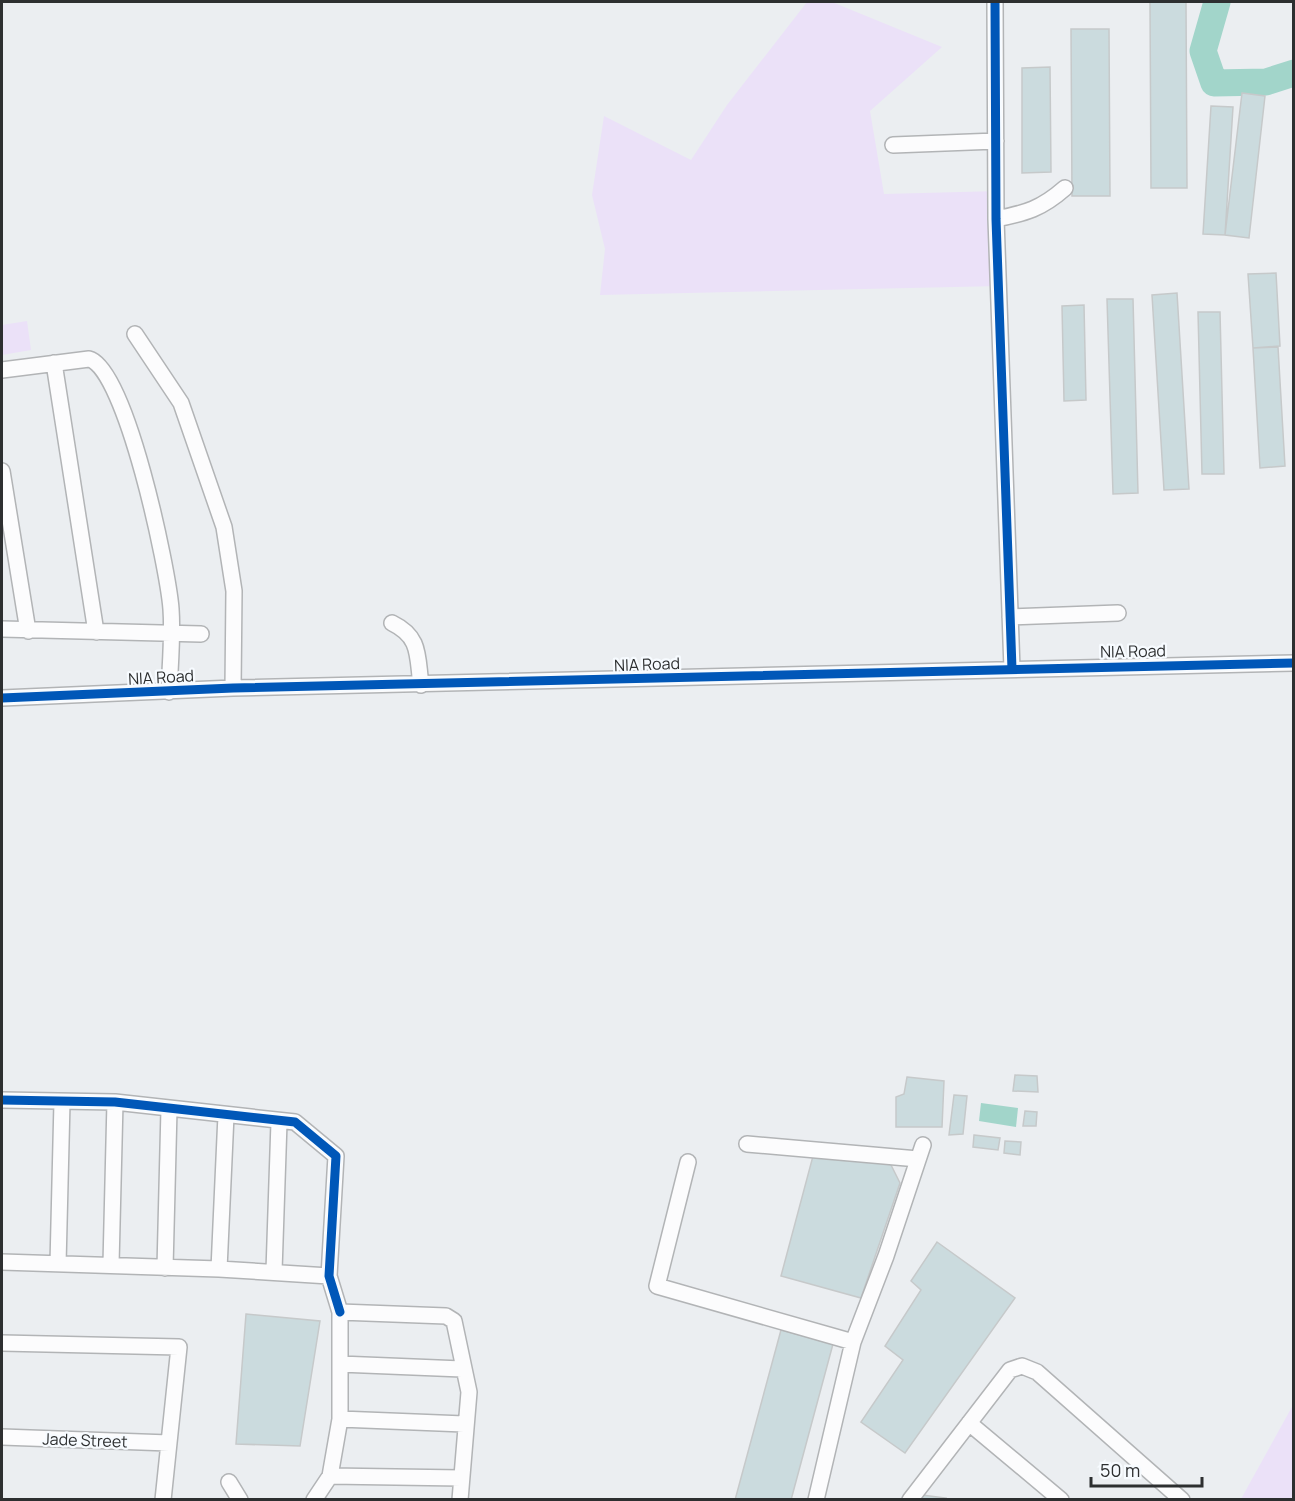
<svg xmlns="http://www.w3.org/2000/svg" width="1295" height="1501" font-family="Manrope,sans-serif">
	<rect width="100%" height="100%" fill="#ebeef1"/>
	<!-- green -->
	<path fill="#ebe1f8" d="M807 2H832L942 47 870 111 884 194 999 191 1000 286 600 295 605 249 592 195 604 116 691 160 727 105Z
		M27 321 31 350 2 355V325Z
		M1293 1405V1499H1241Z"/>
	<!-- water -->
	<path fill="#a2d5ca" d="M981 1103 1018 1108 1016 1127 979 1121Z"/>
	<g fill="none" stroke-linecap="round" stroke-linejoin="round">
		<!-- river -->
		<path stroke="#a2d5ca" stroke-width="27" d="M1217 2 1203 51 1214 83 1266 82 1294 73"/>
	</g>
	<!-- building -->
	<path fill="#cbdbde" stroke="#c6c9ca" stroke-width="1.5" d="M1150 2H1186L1187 188H1151Z
		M1071 29H1109L1110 196H1072Z
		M1050 67 1051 172 1022 173V68Z
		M1242 93 1265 96 1249 238 1225 235Z
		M1211 106 1233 107 1225 235 1203 234Z
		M1276 273 1280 346 1253 348 1248 274Z
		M1177 293 1189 489 1164 490 1152 295Z
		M1107 299H1133L1138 493 1113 494Z
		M1084 305 1086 400 1064 401 1062 306Z
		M1198 312H1220L1224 474H1202Z
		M1278 347 1285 466 1260 468 1253 348Z
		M1015 1075 1037 1076 1038 1092 1013 1091Z
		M907 1077 944 1081 942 1127H896V1097L904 1094Z
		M954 1095 967 1096 963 1134 949 1135Z
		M1025 1111 1037 1112 1036 1126H1023Z
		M974 1135 1000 1138 998 1150 973 1147Z
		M1005 1141 1021 1142 1020 1155 1004 1153Z
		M813 1156 889 1161 900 1183 861 1298 781 1276Z
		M937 1242 1015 1298 905 1453 861 1422 903 1360 885 1346 921 1290 911 1281Z
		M246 1314 320 1321 300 1446 236 1444Z
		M781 1330 833 1344 791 1500H735Z
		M922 1495 946 1498 945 1500H921Z"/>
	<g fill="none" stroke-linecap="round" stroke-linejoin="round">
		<defs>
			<path id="minor" d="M995 2 996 219 1012 669
				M893 145 996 141
				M996 219C1026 213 1041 209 1065 188
				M135 334 181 403 224 527 234 591 233 688
				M54 363 96 632
				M2 370 89 359C126 368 168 569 171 609 173 636 170 665 169 692
				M2 471 28 631
				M1010 617 1118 613
				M392 623C421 637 417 656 421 685
				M2 629 201 634
				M2 698 233 688 1294 663
				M2 1100 115 1102 295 1122 336 1156 329 1276 340 1312
				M747 1144 918 1159
				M688 1162 657 1286 853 1342
				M2 1262 219 1269 329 1276
				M58 1264 62 1102
				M111 1264 115 1102
				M165 1268 169 1109
				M219 1269 226 1115
				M274 1271 279 1122
				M2 1343 179 1347 163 1500
				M340 1364 462 1369
				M340 1419 464 1424
				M969 1423 1061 1500
				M2 1437 169 1443
				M330 1476 461 1478
				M229 1482 240 1500
				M314 1500 330 1476 340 1419V1312L446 1316 454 1321 469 1392 460 1500
				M816 1500 853 1342 886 1256 923 1145
				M910 1500 1010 1370 1022 1366 1037 1372 1182 1500"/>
		</defs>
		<!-- minor casing -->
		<use href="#minor" stroke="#b2b4b6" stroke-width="18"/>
		<!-- minor -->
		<use href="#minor" stroke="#fcfcfd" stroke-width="15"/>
		<defs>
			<path id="cycleway" d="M995 2 996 219 1012 669
				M2 698 233 688 1294 663
				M2 1100 115 1102 295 1122 336 1156 329 1276 340 1312"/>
		</defs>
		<!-- cycleway casing -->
		<use href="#cycleway" stroke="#f7fbff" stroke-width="13"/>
		<!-- cycleway -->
		<use href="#cycleway" stroke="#0057b8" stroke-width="9"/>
	</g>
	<g text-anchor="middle" stroke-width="4.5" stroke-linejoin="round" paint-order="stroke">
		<!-- street labels -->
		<g font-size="16" fill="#2d2f30" stroke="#f7fbff">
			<text transform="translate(1133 651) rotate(-1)" y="6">NIA Road</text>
			<text transform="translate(647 664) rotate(-2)" y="6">NIA Road</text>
			<text transform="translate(161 677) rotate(-3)" y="6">NIA Road</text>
			<text transform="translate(85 1440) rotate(2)" y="6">Jade Street</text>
		</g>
	</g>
	<!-- border -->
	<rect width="1295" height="1501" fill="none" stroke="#2d2f30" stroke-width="6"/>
	<!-- scale -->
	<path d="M1091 1477v9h111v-9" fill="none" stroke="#2d2f30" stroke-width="3"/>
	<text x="1100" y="1477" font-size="18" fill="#2d2f30" stroke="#f7fbff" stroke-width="4.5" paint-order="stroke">50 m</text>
</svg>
